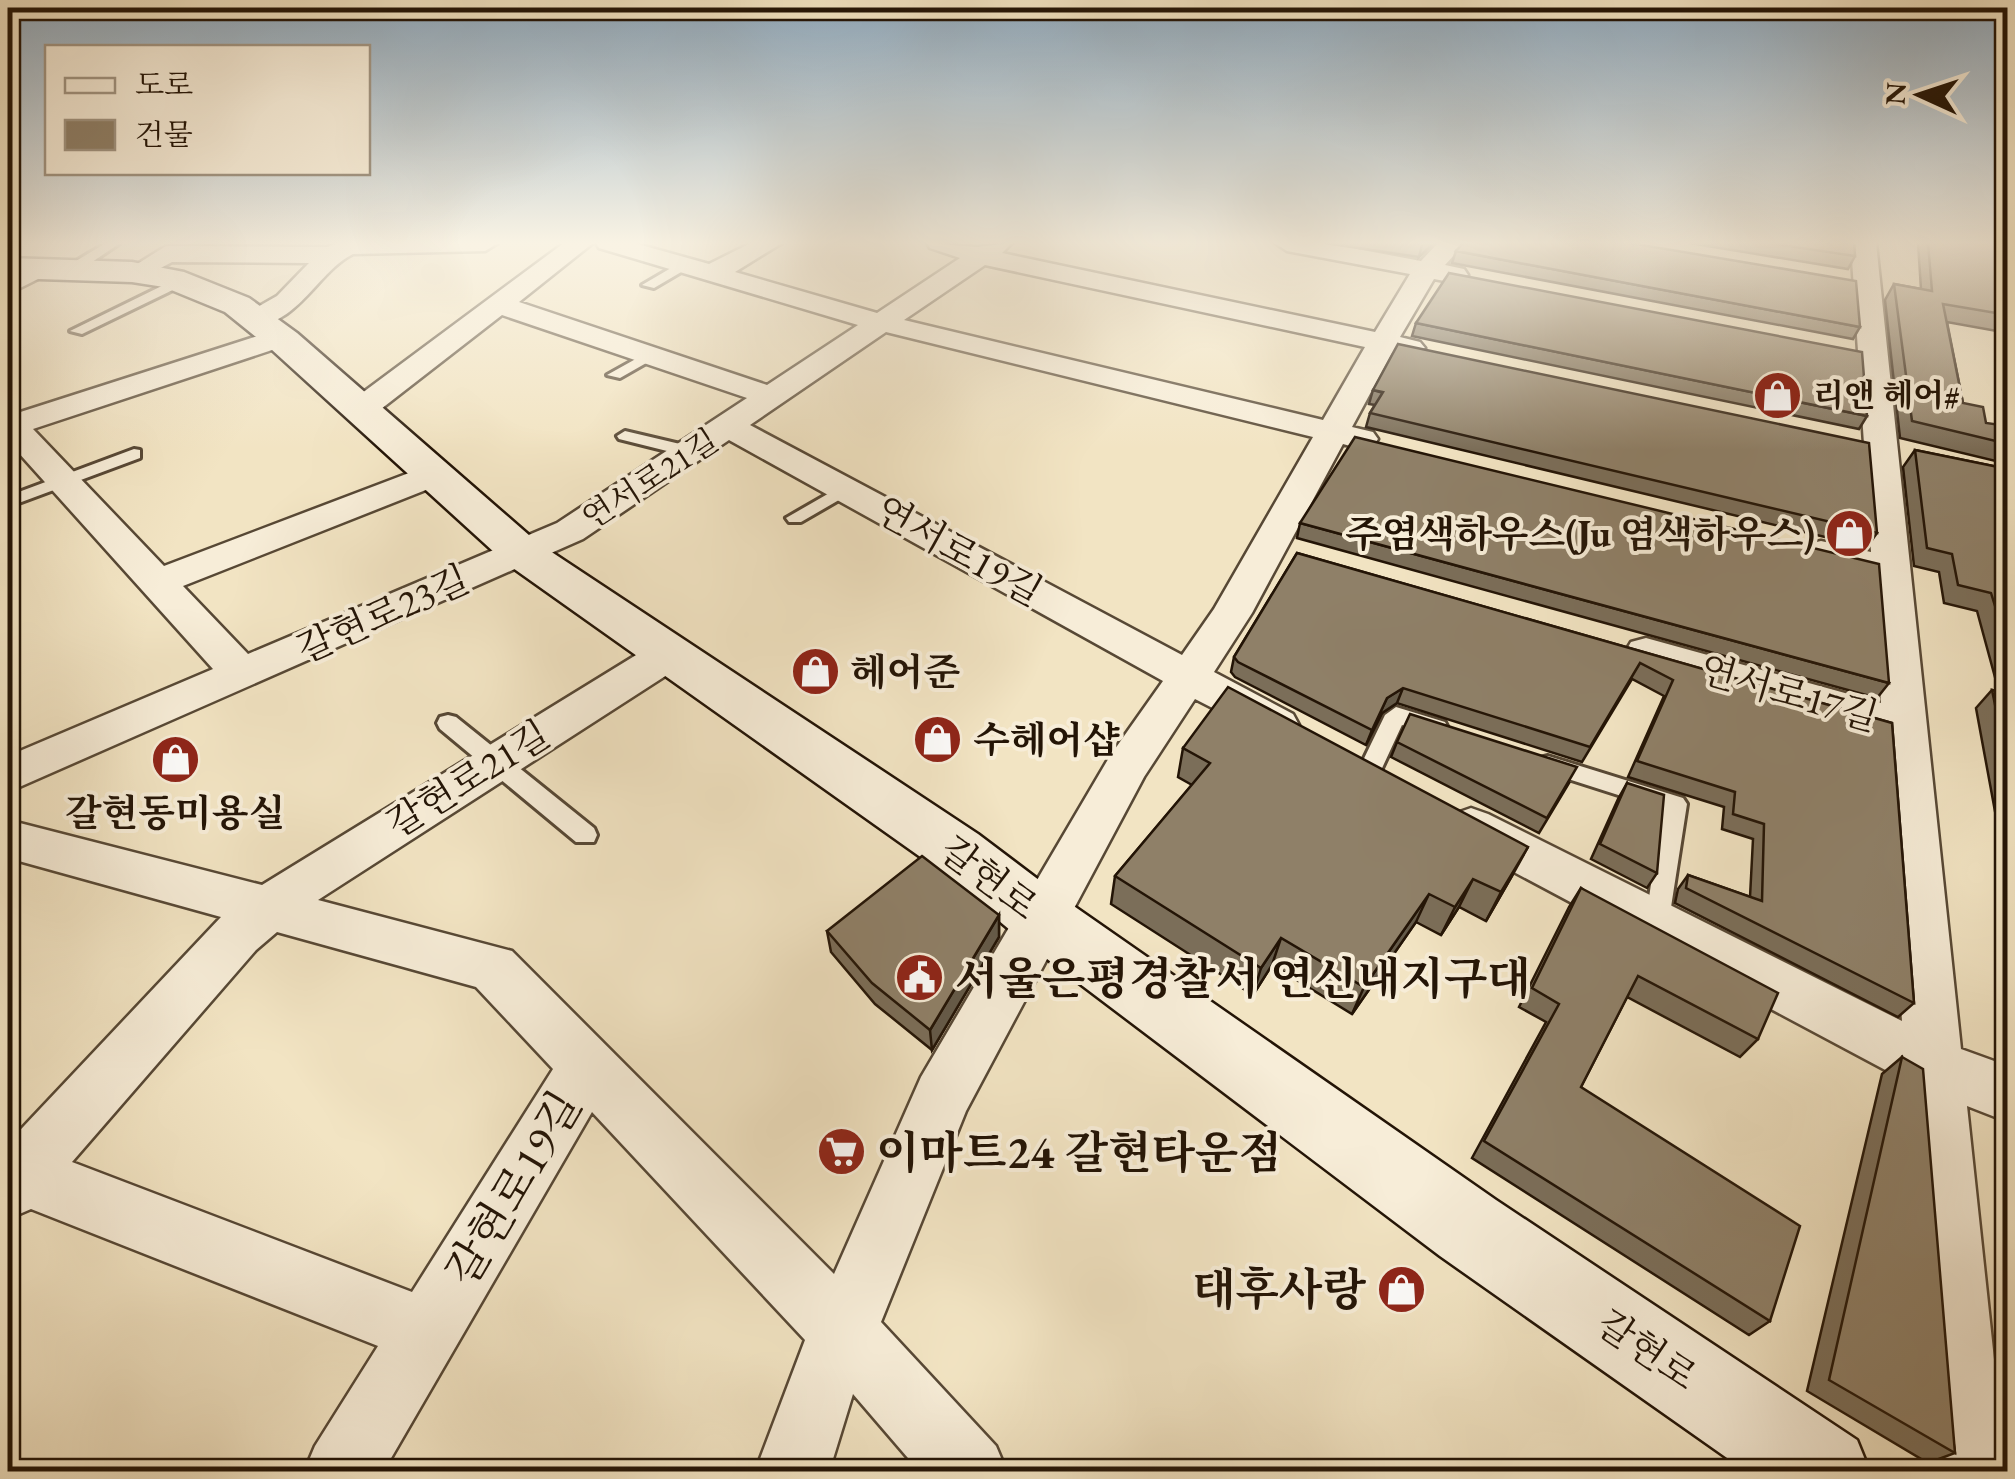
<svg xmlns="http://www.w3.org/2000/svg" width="2015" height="1479" font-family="'EB Garamond','Noto Serif KR',serif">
	<rect width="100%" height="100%" fill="#f2e4c3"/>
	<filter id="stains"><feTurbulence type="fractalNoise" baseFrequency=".002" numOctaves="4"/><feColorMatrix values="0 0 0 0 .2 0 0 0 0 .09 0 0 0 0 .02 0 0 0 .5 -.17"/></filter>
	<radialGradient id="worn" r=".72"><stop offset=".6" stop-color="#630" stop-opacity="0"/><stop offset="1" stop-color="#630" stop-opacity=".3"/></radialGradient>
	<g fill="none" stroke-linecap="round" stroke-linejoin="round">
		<defs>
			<path id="service" d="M106 243H120L76 273H66V267Z
				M683 261 690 265 688 268 654 288 642 285Z
				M178 278 185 282 183 285 82 334 70 331Z
				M650 351 655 352V358L620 378 607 375Z
				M625 431 697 448 699 452 691 457 619 439 617 436Z
				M134 449 140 450V458L8 507V496Z
				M845 484 851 485V493L801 522H789L786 518Z
				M1396 707 1445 722 1448 728 1437 736 1402 725 1377 779H1361L1357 773 1385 715Z
				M448 715 456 717 594 828 597 835 594 842H576L440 729 437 723 440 717Z
				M1548 756 1683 798 1687 804 1667 933 1658 936 1649 933 1645 925 1662 809 1540 770 1537 764 1540 758Z"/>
			<path id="minor" d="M337 243H498L485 251 353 254C316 272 293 335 244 323L240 317 277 296 309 263 172 262 136 281 123 273 166 246 327 247Z
				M564 243H593L519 302 767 385 858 325 599 248 596 243H634L709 264 751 243H782L735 272 877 313 960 258 930 248 927 243 977 247 1012 243 1002 253 1375 332 1410 274 1287 251 1275 243H1325L1421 261 1438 243H1465L1445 265 1464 269 1468 275 1455 283 1434 279 1400 337 1420 342 1425 348 1410 357 1392 353 1352 427 1373 432 1378 439 1373 446 1361 449 1343 444 1252 613 1214 672 1293 714 1299 725 1293 736 1277 741 1195 699 1144 777 966 1111 881 1322 996 1446 1007 1472H920L853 1394 829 1472H755L805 1340 592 1112 383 1472H304L315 1446 378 1346 31 1209 8 1219V1143L221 917 8 858V820L262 885 654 644 669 640 684 644 690 654 684 664 318 900 512 951 834 1274 921 1077 1110 756 1163 681 729 440 583 539 8 792V756L213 669 8 441V416L270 332H290L295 338 290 344 33 429 164 566 422 468H446L451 475 446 482 183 586 248 654 557 523 747 398 502 315 372 416H350L345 409 350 402ZM985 265 1365 347 1323 420 904 320ZM886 332 1313 437 1214 609 1182 655 750 425ZM277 932 476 987 553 1069 412 1292 72 1162 256 950Z
				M1851 243H1876L1961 1049 2008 1066V1122L1967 1106 2006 1472H1932L1906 1081 1454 840 1447 827 1454 814 1471 808 1488 814 1902 1021 1883 735 1631 662 1625 652 1631 642 1646 638 1881 703 1872 576 1808 560 1802 552 1808 544 1821 541 1871 552Z
				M37 261 50 269 46 275 8 294V275Z"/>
			<path id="secondary" d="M8 258 132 262 184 272 249 298 297 333 538 543 978 834 1068 902 1496 1200 1857 1440 1870 1472H1747L1440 1256 1022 940 936 868 506 563 271 349 225 312 164 287 132 282 8 278Z"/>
		</defs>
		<!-- service casing -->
		<use href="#service" stroke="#574835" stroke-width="6"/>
		<!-- minor casing -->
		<use href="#minor" stroke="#574835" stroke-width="5"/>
		<!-- secondary casing -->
		<use href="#secondary" stroke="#231406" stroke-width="5"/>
		<!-- service -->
		<use href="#service" fill="#f7edd8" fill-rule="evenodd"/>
		<!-- minor -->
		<use href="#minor" fill="#f7edd8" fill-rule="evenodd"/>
		<!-- secondary -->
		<use href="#secondary" fill="#f7edd8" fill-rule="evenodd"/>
	</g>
	<!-- wall -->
	<path fill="#7b6e59" stroke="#231406" stroke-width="2.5" d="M1325 243H1434L1419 257Z
		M1689 243H1854L1855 256 1848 269Z
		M1918 243H2008V333L1947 322 1963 403 2008 444V464L1900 438 1885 300 1894 284 1921 289Z
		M1456 251 1860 327 1853 339 1452 263Z
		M1416 323 1867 416 1859 429 1412 336Z
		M1373 390 1877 533 1867 547 1366 427 1370 413 1375 405 1369 404Z
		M1915 450 2008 469V882L1976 708 1992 690 1999 692 1977 611 1944 603 1939 572 1914 566 1903 467Z
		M1300 523 1889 683 1877 698 1297 538Z
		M1297 553 1892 723 1914 1003 1898 1017 1675 903 1678 889 1688 875 1750 897 1753 839 1722 829 1724 807 1628 777 1664 696 1632 679 1582 762 1397 703 1382 713 1366 745 1235 677 1231 672 1234 657Z
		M1397 742 1569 783 1539 833 1391 757Z
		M1183 748 1512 876 1486 921 1459 907 1441 935 1416 922 1352 1014 1272 965 1253 995 1111 904 1115 876 1192 785 1178 777Z
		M1627 783 1657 873 1647 888 1591 859 1618 799Z
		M1581 888 1758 1039 1740 1057 1627 997 1581 1087 1770 1321 1749 1335 1472 1158 1546 1022 1519 1007 1569 907Z
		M999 915V937L932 1050 875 1004 831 952 827 931Z
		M2008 940V983L2000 946Z
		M1902 1057 1955 1453 1928 1463 1807 1391 1882 1074Z"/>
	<!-- shaded-wall -->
	<path fill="#645a49" stroke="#231406" stroke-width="2.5" d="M1425 243H1434L1419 257 1422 245Z
		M1403 688 1397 703 1382 713 1366 745 1372 730 1387 698Z
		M1528 847 1512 876 1486 921 1501 892Z
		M1473 879 1459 907 1441 935 1455 907Z
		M1429 894 1416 922 1352 1014 1364 987Z
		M999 915V937L932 1050 930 1030Z
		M1281 938 1272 965 1253 995 1261 968Z"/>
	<!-- building -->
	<path fill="#8f8068" stroke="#231406" stroke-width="2.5" d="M1463 243H1630L1856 281 1860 327 1456 251Z
		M1768 243H1854L1855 256Z
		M1928 243H2008V315L1943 304 1963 403 1983 407 1986 423 2008 426V444L1912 421 1894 284 1932 291Z
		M1449 273 1862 352 1867 416 1416 323Z
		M1398 344 1869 443 1877 533 1370 413 1383 392 1373 390Z
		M1355 437 1879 564 1889 683 1300 523Z
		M1915 450 2008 469V648L1991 593 1958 585 1952 554 1927 548Z
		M1297 553 1892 723 1914 1003 1686 888 1688 875 1762 901 1764 824 1733 814 1735 792 1637 761 1673 680 1640 663 1590 747 1403 688 1387 698 1372 730 1238 662 1234 657Z
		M1228 687 1528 847 1501 892 1473 879 1455 907 1429 894 1364 987 1281 938 1261 968 1115 876 1210 763 1183 748Z
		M1992 690 2008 694V768Z
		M1410 714 1577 767 1547 818 1397 742Z
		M1627 783 1664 795 1657 873 1600 844Z
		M922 856 999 915 930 1030 872 983 827 931Z
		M1581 888 1778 993 1758 1039 1638 976 1581 1087 1800 1226 1770 1321 1484 1141 1559 1004 1532 988Z
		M1902 1057 1923 1069 1955 1453 1829 1380Z"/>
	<!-- sky -->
	<linearGradient id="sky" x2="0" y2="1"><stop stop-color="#90abc0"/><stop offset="0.54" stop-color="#f9f3e4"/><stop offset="1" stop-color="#f9f3e4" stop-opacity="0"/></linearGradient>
	<rect width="2015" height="450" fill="url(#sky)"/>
	<!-- icons -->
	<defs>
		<symbol id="shop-disc" viewBox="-11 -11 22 22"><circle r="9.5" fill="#8f2418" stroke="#f7edd8"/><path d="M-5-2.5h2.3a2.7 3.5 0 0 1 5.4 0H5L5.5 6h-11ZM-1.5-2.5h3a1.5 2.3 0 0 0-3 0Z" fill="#fff"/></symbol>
		<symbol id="civic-disc" viewBox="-11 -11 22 22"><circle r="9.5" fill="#8f2418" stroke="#f7edd8"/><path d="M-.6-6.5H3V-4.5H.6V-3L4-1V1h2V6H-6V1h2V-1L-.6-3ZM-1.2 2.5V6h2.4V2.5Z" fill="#fff"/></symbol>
		<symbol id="supermarket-disc" viewBox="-11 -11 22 22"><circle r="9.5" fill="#8f2418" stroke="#f7edd8"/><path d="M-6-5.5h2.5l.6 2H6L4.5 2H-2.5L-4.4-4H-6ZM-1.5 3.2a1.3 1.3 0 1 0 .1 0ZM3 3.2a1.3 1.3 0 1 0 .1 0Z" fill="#fff"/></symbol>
	</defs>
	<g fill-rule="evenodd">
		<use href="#shop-disc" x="1750" y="368" width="55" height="55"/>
		<use href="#shop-disc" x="1822" y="506" width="55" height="55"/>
		<use href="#shop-disc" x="788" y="644" width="55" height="55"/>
		<use href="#shop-disc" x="910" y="712" width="55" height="55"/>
		<use href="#shop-disc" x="148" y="732" width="55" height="55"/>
		<use href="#civic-disc" x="892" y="950" width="55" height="55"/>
		<use href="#supermarket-disc" x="814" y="1124" width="55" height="55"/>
		<use href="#shop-disc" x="1374" y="1262" width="55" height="55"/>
	</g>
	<g text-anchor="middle" stroke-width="8" stroke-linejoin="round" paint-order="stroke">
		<!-- far-poi labels -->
		<g font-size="32" font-weight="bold" fill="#231406" stroke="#f7edd8" text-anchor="start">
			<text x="1813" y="406">리앤 헤어#</text>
		</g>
		<!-- far-street labels -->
		<g font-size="32" fill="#231406" stroke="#f7edd8">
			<text transform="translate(650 479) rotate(-33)" y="11">연서로21길</text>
		</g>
		<!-- poi labels -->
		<g font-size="38" font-weight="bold" fill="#231406" stroke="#f7edd8" text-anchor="start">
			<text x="1815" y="547" text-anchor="end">주염색하우스(Ju 염색하우스)</text>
			<text x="850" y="685">헤어준</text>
			<text x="973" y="753">수헤어샵</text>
			<text x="175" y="826" text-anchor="middle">갈현동미용실</text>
		</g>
		<!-- street labels -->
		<g font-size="38" fill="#231406" stroke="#f7edd8">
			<text transform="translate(959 551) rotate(29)" y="13">연서로19길</text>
			<text transform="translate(383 614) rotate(-24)" y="13">갈현로23길</text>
			<text transform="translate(1789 693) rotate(16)" y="13">연서로17길</text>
			<text transform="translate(468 779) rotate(-32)" y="13">갈현로21길</text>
			<text transform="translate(989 878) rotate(37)" y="13">갈현로</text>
			<text transform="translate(1647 1350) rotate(34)" y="13">갈현로</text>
		</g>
		<!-- near-poi labels -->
		<g font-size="45" font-weight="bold" fill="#231406" stroke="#f7edd8" text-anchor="start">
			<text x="955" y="994">서울은평경찰서 연신내지구대</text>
			<text x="876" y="1168">이마트24 갈현타운점</text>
			<text x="1366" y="1305" text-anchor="end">태후사랑</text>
		</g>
		<!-- near-street labels -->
		<g font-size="45" fill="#231406" stroke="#f7edd8">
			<text transform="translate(513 1188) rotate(-59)" y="16">갈현로19길</text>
		</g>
	</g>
	<!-- margin -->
	<rect width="2015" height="1479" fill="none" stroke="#f2e4c3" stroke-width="40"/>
	<rect x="10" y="10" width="1995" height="1459" fill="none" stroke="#231406" stroke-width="5"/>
	<rect x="20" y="20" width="1975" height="1439" fill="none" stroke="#231406" stroke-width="2.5"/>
	<!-- legend -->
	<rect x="45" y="45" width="325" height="130" fill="#f7edd8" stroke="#a29684" stroke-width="2.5"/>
	<rect x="65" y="78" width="50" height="15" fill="#f7edd8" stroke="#a29684" stroke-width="2.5"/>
	<text x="135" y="95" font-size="30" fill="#231406">도로</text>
	<rect x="65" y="120" width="50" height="30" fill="#8f8068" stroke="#a29684" stroke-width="2.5"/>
	<text x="135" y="145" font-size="30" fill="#231406">건물</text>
	<!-- north arrow -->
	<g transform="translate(1920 95) rotate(273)" stroke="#f7edd8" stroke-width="8" paint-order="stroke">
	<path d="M0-8L18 38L0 25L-18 38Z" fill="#231406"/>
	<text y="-15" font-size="28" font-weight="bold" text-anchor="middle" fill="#231406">N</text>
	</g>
	<rect width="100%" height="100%" filter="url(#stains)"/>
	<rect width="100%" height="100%" fill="url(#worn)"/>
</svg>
